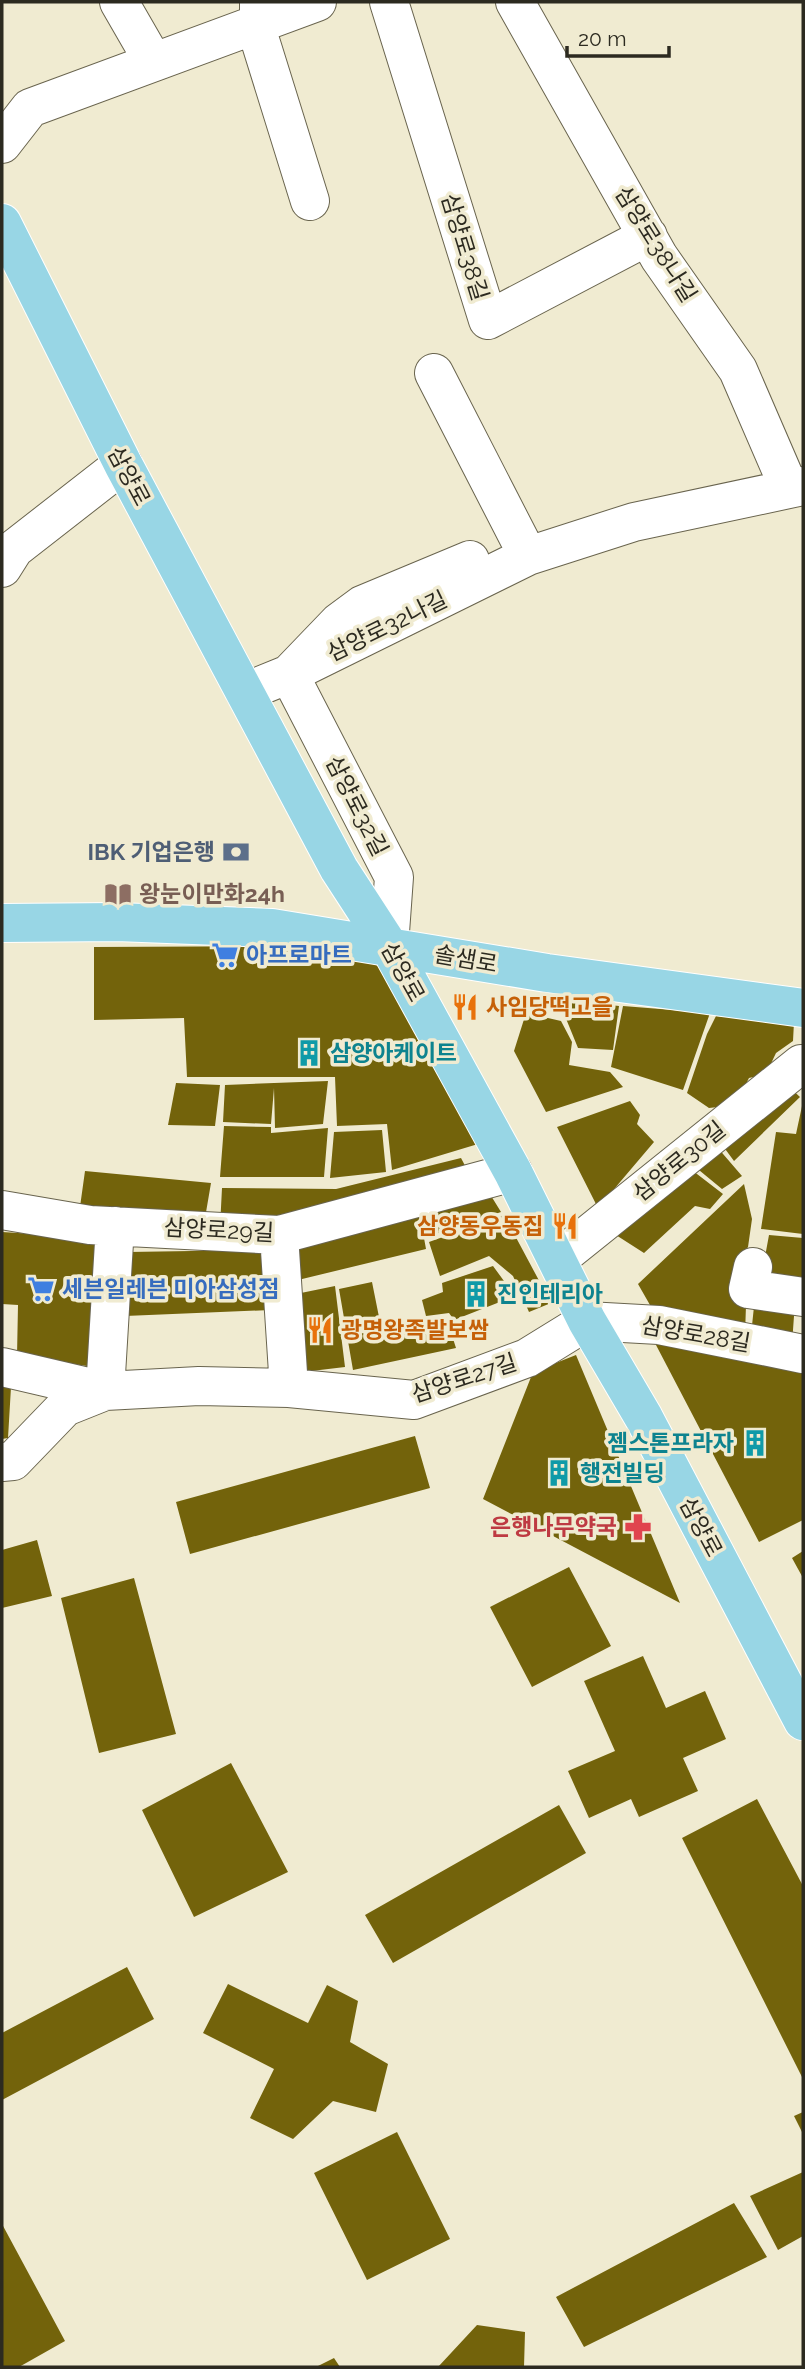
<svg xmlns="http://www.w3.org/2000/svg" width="805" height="2369" font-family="Raleway,'Noto Sans KR',sans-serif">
	<rect width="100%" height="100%" fill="#f0ebd1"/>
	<!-- building -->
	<path fill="#73630b" d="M351 946 392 977 478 1144 392 1170 387 1124 337 1126 335 1077H187L184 1018 94 1020V947Z
		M558 999 619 1006 613 1050 578 1048Z
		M623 1006 710 1013 683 1090 611 1067Z
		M526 1013 561 1021 572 1042 569 1065 610 1072 623 1087 546 1112 514 1051Z
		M716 1016 794 1022 793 1041 776 1053 766 1074 749 1078 735 1105 709 1108 687 1093 707 1034Z
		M328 1081 323 1124 275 1128 274 1088 271 1124 223 1122 225 1085Z
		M784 1082 800 1097 734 1161 717 1138Z
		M176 1083 220 1085 215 1126 168 1125Z
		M630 1101 640 1115 637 1124 654 1142 598 1208 557 1127Z
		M802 1106 803 1234 761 1229 776 1132 796 1134Z
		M224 1126 271 1127V1133L328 1128 324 1177H220Z
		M382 1130 386 1172 330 1178 334 1132Z
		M711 1140 742 1176 722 1189 688 1161Z
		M461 1158 472 1179 220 1227 222 1188 336 1189Z
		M684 1164 723 1194 710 1209 695 1206 644 1253 605 1228Z
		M85 1171 211 1183 204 1224 79 1214Z
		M744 1184 752 1219 748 1247 738 1260 746 1305 745 1335 654 1312 638 1284Z
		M485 1186 501 1212 424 1238 426 1249 298 1280 290 1238Z
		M504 1215 551 1303 529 1312 513 1276 489 1256 440 1276 429 1242Z
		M2 1232 98 1238 94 1367 17 1356 18 1305 2 1304Z
		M769 1235 803 1238V1289L760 1284Z
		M264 1250 270 1310 125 1316 128 1252Z
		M493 1266 515 1296 454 1320 449 1313 426 1316 422 1300 443 1292 442 1283Z
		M372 1282 382 1332 446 1317 456 1348 353 1370 339 1289Z
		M335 1286 345 1367 303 1372 296 1294Z
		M755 1297 795 1302 792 1344 751 1335Z
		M656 1345H691L803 1367V1520L759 1542Z
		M576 1355 680 1603 483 1499 533 1372Z
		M2 1386 11 1387 8 1438 2 1439Z
		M415 1436 430 1488 190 1554 176 1502Z
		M37 1540 52 1596 2 1608V1550Z
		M803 1551V1578L792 1558Z
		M569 1567 611 1646 532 1687 490 1607Z
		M134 1578 176 1734 99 1753 61 1598Z
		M643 1656 666 1708 705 1691 726 1739 683 1758 698 1791 639 1817 631 1799 589 1818 568 1771 615 1751 584 1681Z
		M231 1763 288 1872 194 1917 142 1810Z
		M757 1799 803 1886V2079L682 1838Z
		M559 1805 586 1853 393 1963 365 1915Z
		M127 1967 154 2019 2 2100V2033Z
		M228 1984 308 2023 327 1985 358 2001 350 2042 388 2064 376 2112 333 2101 293 2139 250 2118 274 2069 203 2033Z
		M803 2112V2134L794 2116Z
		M397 2132 450 2239 367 2280 314 2173Z
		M803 2172V2236L778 2250 750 2196Z
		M734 2203 767 2257 584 2347 556 2297Z
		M2 2224 65 2341 19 2367H2Z
		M477 2325 525 2332 524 2367H438Z
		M334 2358 340 2367H316Z"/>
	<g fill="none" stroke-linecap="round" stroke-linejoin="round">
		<defs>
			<path id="minor" d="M119 2 153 61
				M259 2V37L310 201
				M389 2 488 320 648 236
				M515 2 659 257 738 370 789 488
				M2 144 30 108 317 2
				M434 373 528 556
				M2 568 14 549 123 464
				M245 692 289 674 528 556 634 522 803 486
				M389 946 394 877 289 674 339 622 362 605 470 560
				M2 1210 90 1225 279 1235 513 1172
				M279 1235 289 1388
				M558 1259 801 1064
				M753 1267 748 1289 803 1297
				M2 1367 105 1391 115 1226
				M2 1462 13 1461 65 1407 105 1391 199 1386 289 1388 414 1400 527 1358 587 1321 659 1325 803 1354"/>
			<path id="major" d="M2 223 123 464 339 869 389 946 513 1172 587 1321 644 1418 803 1721
				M2 923 117 922 272 928 547 973 803 1008"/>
		</defs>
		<!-- minor casing -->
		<use href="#minor" stroke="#69644e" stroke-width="40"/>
		<!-- major casing -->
		<use href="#major" stroke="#fff" stroke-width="40"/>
		<!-- minor -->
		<use href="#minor" stroke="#fff" stroke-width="38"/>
		<!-- major -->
		<use href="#major" stroke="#98d6e5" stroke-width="38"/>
	</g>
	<!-- icons -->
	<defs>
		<symbol id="bank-bare" viewBox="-9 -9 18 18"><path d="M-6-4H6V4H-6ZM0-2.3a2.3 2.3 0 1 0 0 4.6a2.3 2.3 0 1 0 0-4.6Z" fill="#5c6f8a" stroke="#f0ebd1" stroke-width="2.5" paint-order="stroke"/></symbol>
		<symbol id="library-bare" viewBox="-9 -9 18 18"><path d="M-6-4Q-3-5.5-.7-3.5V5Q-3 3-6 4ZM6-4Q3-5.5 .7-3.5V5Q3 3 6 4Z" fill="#8d6e63" stroke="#f0ebd1" stroke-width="2.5" paint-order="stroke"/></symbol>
		<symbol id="supermarket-bare" viewBox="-9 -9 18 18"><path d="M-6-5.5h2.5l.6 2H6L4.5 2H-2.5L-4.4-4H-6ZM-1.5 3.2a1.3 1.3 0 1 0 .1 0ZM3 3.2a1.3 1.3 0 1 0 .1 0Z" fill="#3f7fe0" stroke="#f0ebd1" stroke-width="2.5" paint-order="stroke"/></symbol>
		<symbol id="restaurant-bare" viewBox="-9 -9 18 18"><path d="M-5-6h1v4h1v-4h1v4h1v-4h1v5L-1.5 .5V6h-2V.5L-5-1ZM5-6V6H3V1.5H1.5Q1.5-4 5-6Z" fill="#e8710a" stroke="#f0ebd1" stroke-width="2.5" paint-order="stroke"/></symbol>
		<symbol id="building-bare" viewBox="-9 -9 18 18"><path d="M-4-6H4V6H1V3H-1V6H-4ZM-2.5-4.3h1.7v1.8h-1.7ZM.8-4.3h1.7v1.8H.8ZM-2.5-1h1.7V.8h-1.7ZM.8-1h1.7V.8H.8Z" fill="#0f9aa8" stroke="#f0ebd1" stroke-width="2.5" paint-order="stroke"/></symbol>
		<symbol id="pharmacy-bare" viewBox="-9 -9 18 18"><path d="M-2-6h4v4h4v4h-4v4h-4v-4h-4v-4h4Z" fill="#e0444e" stroke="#f0ebd1" stroke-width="2.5" paint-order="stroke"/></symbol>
	</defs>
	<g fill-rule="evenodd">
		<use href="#bank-bare" x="217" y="833" width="38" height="38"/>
		<use href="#library-bare" x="99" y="875" width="38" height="38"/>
		<use href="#supermarket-bare" x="206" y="936" width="38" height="38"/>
		<use href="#restaurant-bare" x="446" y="988" width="38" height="38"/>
		<use href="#building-bare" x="290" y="1034" width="38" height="38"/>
		<use href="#restaurant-bare" x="546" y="1207" width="38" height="38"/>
		<use href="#supermarket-bare" x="22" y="1270" width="38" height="38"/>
		<use href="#building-bare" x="457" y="1275" width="38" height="38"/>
		<use href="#restaurant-bare" x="301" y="1311" width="38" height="38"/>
		<use href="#building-bare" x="736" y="1424" width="38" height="38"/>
		<use href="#building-bare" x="540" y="1454" width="38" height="38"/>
		<use href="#pharmacy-bare" x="619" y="1508" width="38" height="38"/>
	</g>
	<g text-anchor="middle" stroke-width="7" stroke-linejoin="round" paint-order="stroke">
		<!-- street labels -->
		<g font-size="23" fill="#2c2a20" stroke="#f0ebd1">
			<text transform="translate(656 244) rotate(58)" y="8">삼양로38나길</text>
			<text transform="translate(465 247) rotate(73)" y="8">삼양로38길</text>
			<text transform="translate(129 476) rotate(62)" y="8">삼양로</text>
			<text transform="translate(387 626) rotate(-26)" y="8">삼양로32나길</text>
			<text transform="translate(357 806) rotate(63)" y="8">삼양로32길</text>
			<text transform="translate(466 959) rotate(10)" y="8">솔샘로</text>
			<text transform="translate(403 972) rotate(61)" y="8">삼양로</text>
			<text transform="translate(679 1161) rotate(-39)" y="8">삼양로30길</text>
			<text transform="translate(219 1230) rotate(3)" y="8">삼양로29길</text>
			<text transform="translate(696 1334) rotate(10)" y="8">삼양로28길</text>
			<text transform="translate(464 1378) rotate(-18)" y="8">삼양로27길</text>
			<text transform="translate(701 1527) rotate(62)" y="8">삼양로</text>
		</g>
		<!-- service labels -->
		<g font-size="23" font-weight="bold" fill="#4e5e75" stroke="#f0ebd1" text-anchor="end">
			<text x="215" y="860">IBK 기업은행</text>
		</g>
		<!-- education labels -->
		<g font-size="23" font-weight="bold" fill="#785e54" stroke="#f0ebd1" text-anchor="start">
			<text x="139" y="902">왕눈이만화24h</text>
		</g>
		<!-- shop labels -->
		<g font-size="23" font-weight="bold" fill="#366cbe" stroke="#f0ebd1" text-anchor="start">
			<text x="246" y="963">아프로마트</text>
			<text x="62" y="1297">세븐일레븐 미아삼성점</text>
		</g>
		<!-- food labels -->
		<g font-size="23" font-weight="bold" fill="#c56008" stroke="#f0ebd1" text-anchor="start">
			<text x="486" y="1015">사임당떡고을</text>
			<text x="544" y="1234" text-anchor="end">삼양동우동집</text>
			<text x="341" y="1338">광명왕족발보쌈</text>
		</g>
		<!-- culture labels -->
		<g font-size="23" font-weight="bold" fill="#0d838f" stroke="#f0ebd1" text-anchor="start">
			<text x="330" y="1061">삼양아케이트</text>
			<text x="497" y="1302">진인테리아</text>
			<text x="734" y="1451" text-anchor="end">젬스톤프라자</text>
			<text x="580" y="1481">행전빌딩</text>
		</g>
		<!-- health labels -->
		<g font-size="23" font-weight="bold" fill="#be3a42" stroke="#f0ebd1" text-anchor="end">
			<text x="617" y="1535">은행나무약국</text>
		</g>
	</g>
	<!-- border -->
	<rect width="805" height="2369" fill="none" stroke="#2c2a20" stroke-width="7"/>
	<!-- scale -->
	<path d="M567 46v10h102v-10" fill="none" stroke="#2c2a20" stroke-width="3.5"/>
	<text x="578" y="46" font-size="21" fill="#2c2a20" stroke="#f0ebd1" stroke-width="5" paint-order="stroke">20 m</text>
</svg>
